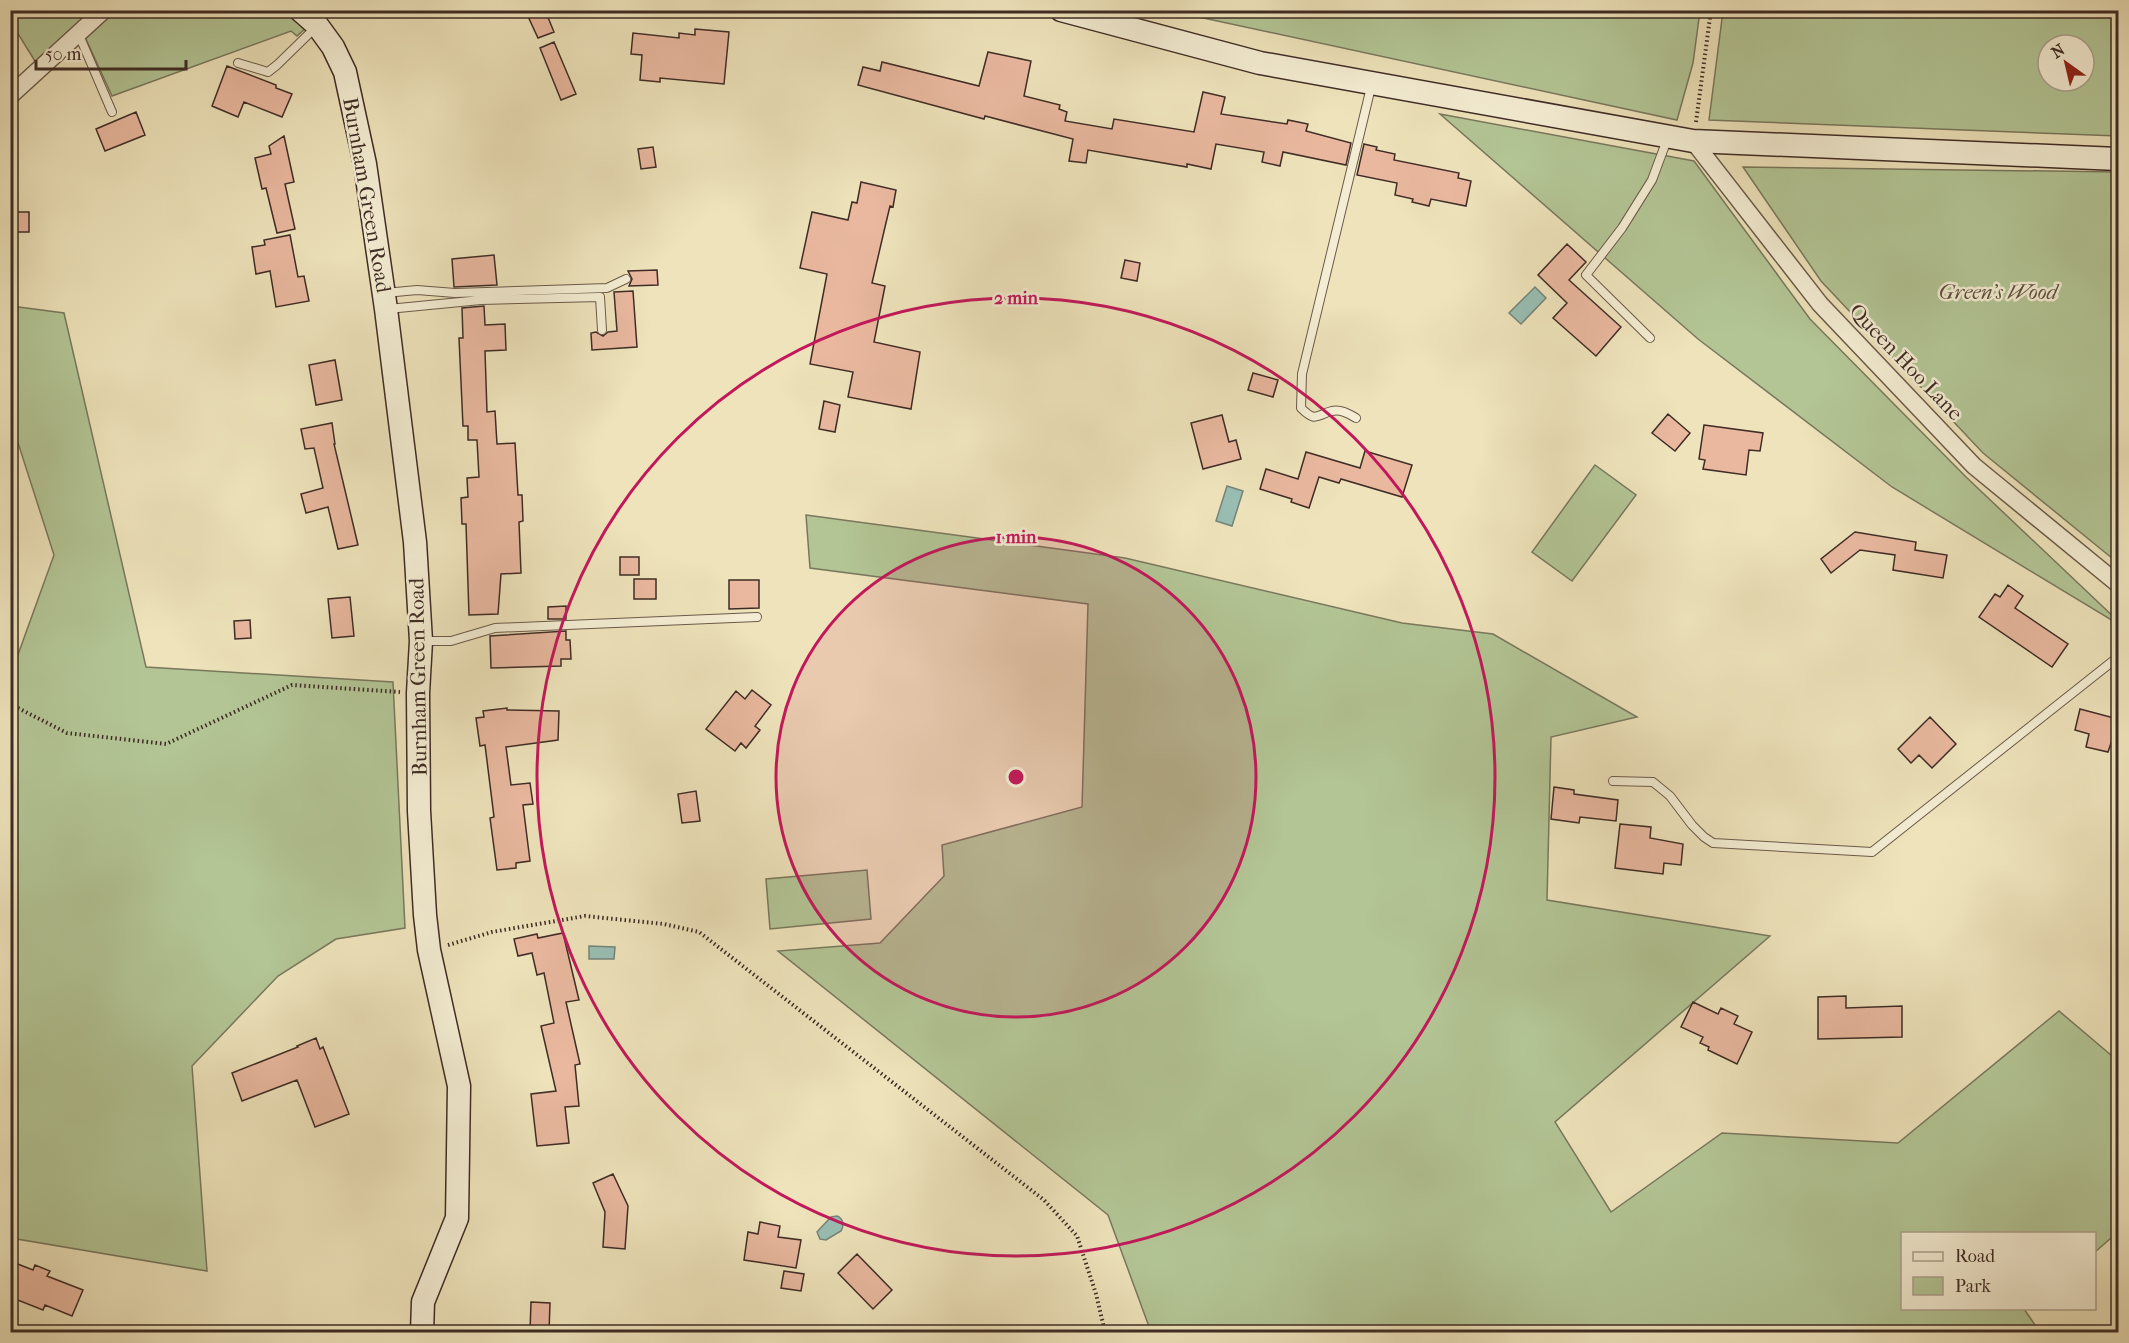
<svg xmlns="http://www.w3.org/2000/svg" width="2129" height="1343" font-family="'IM FELL French Canon',serif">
	<rect width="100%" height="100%" fill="#eee3bb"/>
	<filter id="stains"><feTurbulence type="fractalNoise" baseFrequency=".00333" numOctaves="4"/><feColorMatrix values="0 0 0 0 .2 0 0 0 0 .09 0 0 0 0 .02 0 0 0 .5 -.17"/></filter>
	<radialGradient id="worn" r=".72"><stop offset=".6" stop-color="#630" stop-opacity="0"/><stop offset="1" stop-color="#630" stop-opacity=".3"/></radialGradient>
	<!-- green -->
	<path fill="#b3c595" stroke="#79785d" stroke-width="1.5" fill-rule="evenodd" d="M114 10 288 11 306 28 297 36 291 31 112 96 85 37Z
		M10 11H97L38 66 15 29Z
		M1171 11H1700L1693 63 1677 120Z
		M1723 11H2118V136L1709 120ZM2048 45H2084V81H2048Z
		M1440 114 1694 161 1810 319 1966 477 2118 621V624L1892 487 1698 339Z
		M1743 167 2118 172V563L1983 453 1821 281Z
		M11 306 64 313 146 667 393 682 405 928 336 939 278 976 192 1066 207 1271 11 1238V674L54 555 11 421Z
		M1595 465 1636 495 1572 581 1532 552Z
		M806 515 1125 558 1402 623 1493 634 1637 717 1551 737 1547 900 1770 936 1555 1122 1611 1212 1722 1133 1898 1143 2059 1011 2118 1061V1232L2095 1252 2094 1234H1902V1308L2024 1309 2040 1332H1151L1108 1215 778 951 880 943 944 876 942 845 1082 807 1088 604 810 568Z
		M867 870 871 919 770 929 766 879Z"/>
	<!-- water -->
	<path fill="#99beb3" stroke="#75847a" stroke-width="1.5" d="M1535 287 1546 298 1521 324 1509 313Z
		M1227 486 1243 491 1232 526 1216 521Z
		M589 946 615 947 614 959H589Z
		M837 1216C844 1219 844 1226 841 1231L826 1240 820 1239 817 1232 831 1217Z"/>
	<!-- building -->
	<path fill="#e9b89f" stroke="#3f2c25" stroke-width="1.5" d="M525 10H545L554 32 538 38Z
		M695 29 729 32 724 84 660 78V82L640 80 642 55 631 54 633 33 679 38V33L695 35Z
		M554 42 576 94 561 100 540 48Z
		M988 52 1031 61 1024 96 1060 105 1059 109 1067 112 1065 121 1112 129 1114 119 1194 132 1203 92 1225 97 1221 114 1287 124 1288 120 1308 124 1306 131 1351 143 1346 165 1283 152 1280 166 1262 162 1264 152 1216 144 1211 169 1187 164V167L1088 150 1086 163 1069 161 1073 139 985 116 984 119 858 85 863 67 880 71 882 62 979 86Z
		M227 66 276 85V88L292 94 282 117 244 102 238 117 212 106Z
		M136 112 145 135 105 151 96 129Z
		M284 136 294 182 285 184 295 229 277 233 266 188 262 189 255 158 271 154 269 146Z
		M1364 144 1377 147 1376 150 1395 154 1394 160 1459 173 1458 178 1471 181 1466 206 1431 199 1429 206 1412 202 1413 199 1395 195 1397 183 1357 175Z
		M653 147 656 167 641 169 638 149Z
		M861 182 896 190 893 207 890 206 885 227 872 283 885 286 874 342 920 352 911 409 848 397 853 372 810 364 827 274 800 268 812 212 848 220 852 202 857 203Z
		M11 212H29V232H11Z
		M290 235 298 277 304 276 309 301 276 307 270 271 256 274 252 247 265 245 264 240Z
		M1567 244 1586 262 1569 280 1621 327 1596 356 1553 318 1567 303 1538 275Z
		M494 255 497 285 454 287 452 259Z
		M1125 260 1140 263 1137 281 1121 278Z
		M657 270 658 285 629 286 632 279 628 271Z
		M633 291 637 347 592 350 591 333 596 332 603 336 608 332 617 331 614 292Z
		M484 306 485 325 505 324 506 350 485 351 487 412 495 411 497 444 515 443 518 495H522L523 521 519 522 521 573 501 574 498 614 469 615 466 524H462L461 498 468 497 467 478 479 477 477 440H468V426H463L459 338H463L462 308Z
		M335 360 342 400 316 405 309 365Z
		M1253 373 1278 380 1273 397 1248 390Z
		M824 401 840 405 835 432 819 429Z
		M1668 414 1690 433 1675 451 1652 433Z
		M1222 415 1229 442 1236 440 1241 459 1203 469 1191 423Z
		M332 423 335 444H334L358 545 338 549 328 507 306 513 301 494 323 488 314 448 305 449 301 429Z
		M1704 425 1763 433 1760 451 1749 450 1746 475 1703 469 1705 460 1699 459Z
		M1365 451 1412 465 1402 497 1341 479 1339 483 1319 477 1309 508 1291 502 1292 499 1260 489 1266 469 1298 479 1306 452 1360 468Z
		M1855 532 1916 542 1915 550 1947 555 1943 578 1893 570 1895 555 1860 550 1831 573 1821 559Z
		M620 557H639V575H620Z
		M634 579H656V599H634Z
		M729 580H759V608L729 609Z
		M2008 585 2023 596 2015 608 2068 644 2052 667 1979 617 1995 594 2000 597Z
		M350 597 354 636 332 638 328 599Z
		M566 606V619H548V607Z
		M250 620 251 638 235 639 234 621Z
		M566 631V640H570L571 659H561V666L491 668 490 636Z
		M752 690 771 705 755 726 760 730 746 748 741 743 735 751 706 729 736 691 745 699Z
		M507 708V710L559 711 558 740 506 747 511 785 530 783 533 804 523 805 530 861 516 863V868L497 870 490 818 494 817 485 745 480 746 476 718 484 717 483 711Z
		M2080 709 2118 719V741L2112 740 2108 752 2086 747 2089 734 2075 730Z
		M1930 717 1956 744 1932 768 1919 755 1911 763 1898 749Z
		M1554 787 1574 790V794L1618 800 1616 821 1580 817 1579 823 1551 819Z
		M696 791 700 821 682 823 678 794Z
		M1620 824 1651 827 1650 838 1683 844 1681 865 1664 863 1663 874 1615 868Z
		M563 933 579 1000 566 1002 580 1064 575 1065 579 1106 565 1107 569 1143 537 1146 531 1094 556 1091 541 1026 554 1023 544 973 537 975 532 953 518 956 514 939 537 934 538 938Z
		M1846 996V1008L1902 1006V1037L1818 1039V997Z
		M1693 1002 1718 1014 1721 1008 1738 1016 1734 1024 1752 1032 1737 1064 1708 1050 1709 1047 1700 1043 1703 1037 1681 1027Z
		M316 1038 320 1049 323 1047 349 1114 315 1127 297 1080 242 1101 232 1073 298 1047 297 1046Z
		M613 1174 628 1206 625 1249 603 1247 605 1212 593 1183Z
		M760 1222 780 1226 778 1237 801 1240 796 1268 744 1260 748 1232 758 1234Z
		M857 1254 892 1290 873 1309 838 1273Z
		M10 1261 33 1270 35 1265 50 1271 47 1276 83 1290 72 1316 45 1305 43 1310 10 1297Z
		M784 1271 804 1274 801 1291 781 1288Z
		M531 1302 550 1303 549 1332H530Z"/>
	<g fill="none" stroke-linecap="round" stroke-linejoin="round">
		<defs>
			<path id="lane" d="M79 35 112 112
				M238 63 268 72 277 65 317 26
				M385 293 417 290 455 293 607 288 626 279
				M388 309 481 300 600 297 602 330
				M1650 338 1586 275 1622 228 1652 180 1668 137
				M1356 418C1349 414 1341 409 1332 411 1316 415 1316 423 1301 408L1302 374 1372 83
				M421 641H451L495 628 757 617
				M1613 781 1653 782 1670 796 1692 825 1704 837 1713 843 1872 852 2118 657"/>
			<path id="street" d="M10 96 104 10
				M1693 141 1820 304 1974 466 2118 584"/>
			<path id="secondary" d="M300 10 317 25 333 47 345 72 365 164 386 309 415 542 421 641 418 693 419 811 425 915 429 950 459 1086 457 1218 423 1302 422 1332
				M1061 10 1260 63 1693 141 2118 159"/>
		</defs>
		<!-- lane casing -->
		<use href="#lane" stroke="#6b5a4a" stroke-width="10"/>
		<!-- street casing -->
		<use href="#street" stroke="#6b5a4a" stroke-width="19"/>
		<!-- secondary casing -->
		<use href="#secondary" stroke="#3f2c25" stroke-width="25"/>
		<!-- path -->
		<path stroke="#3f2c25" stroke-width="4" stroke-dasharray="1.5 3" stroke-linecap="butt" d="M1696 122 1711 10
			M10 704 67 733 166 744 292 685 400 692
			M448 945 492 932 585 916 664 924 699 932 1044 1200 1077 1236 1096 1294 1105 1332"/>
		<!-- lane -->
		<use href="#lane" stroke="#f4edd3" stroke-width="8"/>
		<!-- street -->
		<use href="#street" stroke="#f4edd3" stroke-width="16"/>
		<!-- secondary -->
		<use href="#secondary" stroke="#f4edd3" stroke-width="22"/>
	</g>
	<!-- distance rings -->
	<circle cx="1016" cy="777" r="240" fill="#c2185b" fill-opacity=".12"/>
	<g fill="none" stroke="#c2185b" stroke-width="3">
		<circle cx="1016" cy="777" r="240"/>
		<circle cx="1016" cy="777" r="479"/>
	</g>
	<g text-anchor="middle" stroke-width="5" stroke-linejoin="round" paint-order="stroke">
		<!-- street labels -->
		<g font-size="21" fill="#3f2c25" stroke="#f4edd3">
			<text transform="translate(367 195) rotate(80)" y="7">Burnham Green Road</text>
			<text transform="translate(1906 362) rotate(46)" y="7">Queen Hoo Lane</text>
			<text transform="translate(418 677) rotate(-91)" y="7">Burnham Green Road</text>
		</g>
		<!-- park labels -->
		<g font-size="21" font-style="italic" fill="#5c5241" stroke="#f4edd3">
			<text x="1998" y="299">Green's Wood</text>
		</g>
	</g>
	<circle cx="1016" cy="777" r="9" fill="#c2185b" stroke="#f4edd3" stroke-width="3"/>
	<g font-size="18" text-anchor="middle" font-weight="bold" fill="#c2185b" stroke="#f4edd3" stroke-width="5" stroke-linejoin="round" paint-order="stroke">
		<text x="1016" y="304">2 min</text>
		<text x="1016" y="543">1 min</text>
	</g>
	<!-- margin -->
	<rect width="2129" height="1343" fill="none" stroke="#eee3bb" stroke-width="36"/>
	<rect x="12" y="12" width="2105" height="1319" fill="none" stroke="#3f2c25" stroke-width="3"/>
	<rect x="18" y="18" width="2093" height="1307" fill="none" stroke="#3f2c25" stroke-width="1.5"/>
	<!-- legend -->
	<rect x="1901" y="1232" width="195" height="78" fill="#f4edd3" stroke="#aca08d" stroke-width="1.5"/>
	<rect x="1913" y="1252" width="30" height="9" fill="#f4edd3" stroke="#aca08d" stroke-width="1.5"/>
	<text x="1955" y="1262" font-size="18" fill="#3f2c25">Road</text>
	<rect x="1913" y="1277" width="30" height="18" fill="#b3c595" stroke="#aca08d" stroke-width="1.5"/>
	<text x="1955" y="1292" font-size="18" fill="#3f2c25">Park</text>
	<!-- north arrow -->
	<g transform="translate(2066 63) rotate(326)"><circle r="28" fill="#f4edd3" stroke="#aca08d" stroke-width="1.5"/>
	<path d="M0-4.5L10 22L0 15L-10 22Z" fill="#8f2418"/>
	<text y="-9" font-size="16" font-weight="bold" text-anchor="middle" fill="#3f2c25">N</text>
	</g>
	<!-- scale -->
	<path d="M36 60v9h150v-9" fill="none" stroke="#3f2c25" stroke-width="3"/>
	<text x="45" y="60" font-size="18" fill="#3f2c25" stroke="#f4edd3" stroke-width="4.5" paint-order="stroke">50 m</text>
	<rect width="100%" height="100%" filter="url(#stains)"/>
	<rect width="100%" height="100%" fill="url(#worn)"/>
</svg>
